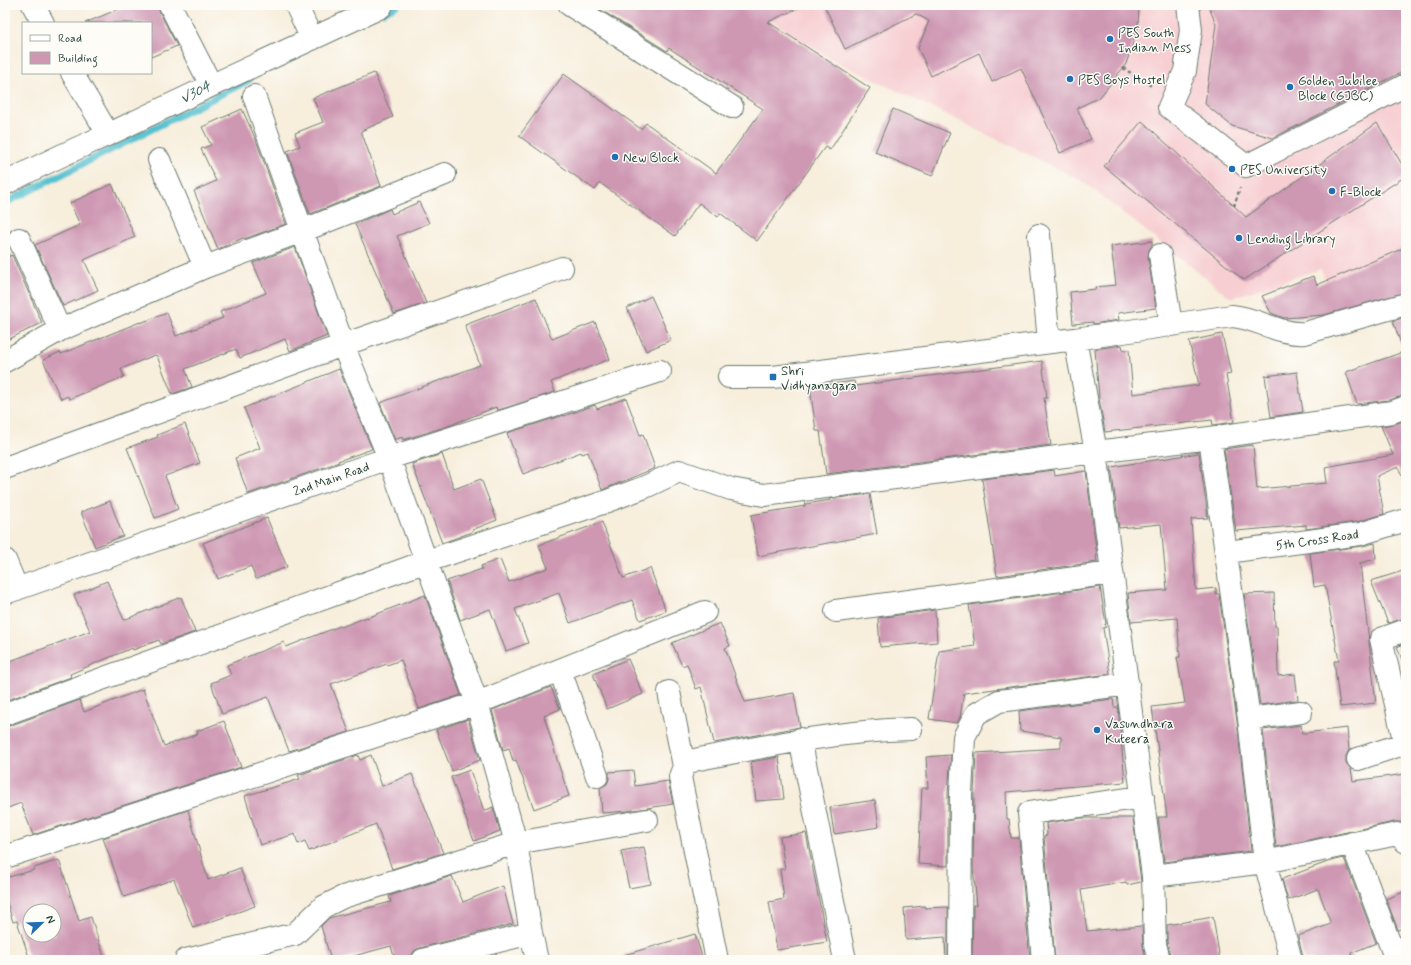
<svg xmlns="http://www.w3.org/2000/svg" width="1411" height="965" font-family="Mynerve,sans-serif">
	<rect width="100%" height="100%" fill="#fdfcf7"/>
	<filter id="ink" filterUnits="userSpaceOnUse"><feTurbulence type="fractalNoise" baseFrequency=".025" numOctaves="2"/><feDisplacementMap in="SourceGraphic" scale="8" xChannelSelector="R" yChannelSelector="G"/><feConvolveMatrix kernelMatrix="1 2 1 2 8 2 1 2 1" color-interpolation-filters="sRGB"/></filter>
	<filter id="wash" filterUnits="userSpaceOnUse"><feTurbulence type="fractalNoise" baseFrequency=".012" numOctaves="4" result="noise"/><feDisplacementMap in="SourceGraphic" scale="16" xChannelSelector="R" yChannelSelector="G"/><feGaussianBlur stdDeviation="0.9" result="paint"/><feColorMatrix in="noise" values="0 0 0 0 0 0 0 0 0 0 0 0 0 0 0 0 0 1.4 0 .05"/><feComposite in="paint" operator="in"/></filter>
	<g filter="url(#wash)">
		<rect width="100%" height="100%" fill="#f7eedc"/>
		<!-- built -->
		<path fill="#f7cfd3" d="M747 5H1406V296L1338 317 1321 269 1231 298 1081 180 829 58Z"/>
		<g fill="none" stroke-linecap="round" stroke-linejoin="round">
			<!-- stream -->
			<path stroke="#55c1d0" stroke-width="7" d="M384 12 397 5
				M5 203 249 80"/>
		</g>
		<g id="blocks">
			<!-- building -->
			<path fill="#ce97b2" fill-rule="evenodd" d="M128 5H158L159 11 177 46 151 57V23H85Z
				M593 5H805L768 22 870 88 830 150 825 147 757 241 720 213 718 217 699 203 675 236 600 183 595 190 519 136 564 74 641 129 646 123 716 173 763 109 669 48 667 51Z
				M824 5H1139L1138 27 1126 64 1100 97 1077 108 1091 139 1060 153 1021 68 992 82 979 53 931 76 918 48 929 21 916 14 845 49Z
				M1208 5H1406V70L1273 138 1232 126 1205 104 1216 24Z
				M374 73 393 117 361 131 381 186 310 214 287 151 300 146 295 133 323 122 313 98Z
				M242 109 256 140 286 224 244 239 243 238 218 249 194 191 216 181 201 149 211 145 202 127Z
				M893 109 950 133 932 176 875 152Z
				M1142 121 1246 217 1377 123 1406 171V176L1244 280 1104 166Z
				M112 184 135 237 84 260 98 290 63 306 35 245 80 225 70 203Z
				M419 202 429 223 397 236 426 303 394 314 355 224 390 209 392 214Z
				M1152 241V245L1149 250 1148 257 1156 308 1118 313 1119 320 1093 324V322L1073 324 1070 292 1096 289 1095 287 1116 285 1111 246Z
				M295 247 327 336 290 351 285 339 240 358 236 349 185 369 192 387 172 394 157 356H156L155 355 121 369 124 377 69 399 68 396 61 399 43 360 60 352 61 354 140 322V323L167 313 176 336 223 318 220 312 266 293 253 263Z
				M1406 247V292L1324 315 1284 318 1271 313 1262 296 1313 276 1317 285Z
				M12 255 42 323 5 341V258Z
				M651 296 671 340 646 351 627 308Z
				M536 298 552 339 595 322 610 359 551 382 555 392 499 410H497L496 407 448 426 403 440 402 437 395 440 380 403 480 365 465 325Z
				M1406 317V349L1403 350 1393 321Z
				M1222 334 1231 374 1226 375 1234 422 1213 425 1212 420 1105 432 1099 398 1095 349 1122 345 1123 350H1129L1133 394 1199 385 1189 341Z
				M1406 351V395L1389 400 1357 404 1346 372Z
				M1042 361 1047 398H1044L1051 445 826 474 820 431H816L810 387 854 381 855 386Z
				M339 369 372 449 338 461 339 462 248 494 235 458 260 448 244 408Z
				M1297 372 1303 412 1271 417 1265 376Z
				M626 398 640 435 643 434 655 468 602 490 588 452 582 454 581 452 523 474 507 433 564 415V416L595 405 597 409Z
				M1406 420V485L1398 467 1377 476 1384 514 1357 522 1306 529V525L1236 531 1224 449 1253 445 1257 489 1327 483 1325 467 1393 455 1381 426 1394 424Z
				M185 424 200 463 165 476 178 509 155 518 127 448 158 437 157 435Z
				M1199 453 1208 518 1191 519 1196 590 1216 588V594H1219L1237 721 1251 851 1164 862 1158 817H1167L1152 707 1185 703 1177 657H1180L1177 618 1131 622 1128 593 1167 590 1161 524 1119 528 1111 467Z
				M442 454 454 489 481 479 497 520 472 530V532L442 543 412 464Z
				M1054 470 1055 476 1086 471 1097 556 1096 557 1097 562 997 576 982 479Z
				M870 494 877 534 758 556 751 515 805 506V504L830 500 829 499Z
				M110 501 123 536 95 547 81 512Z
				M267 518 287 567 256 579 251 566 218 579 203 543Z
				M602 522 623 578 650 568 666 611 640 620 632 600 570 623 559 593 515 609 528 643 506 651 490 609 460 620 447 581 482 569 481 566 500 559 509 582 548 568 539 545Z
				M1375 543 1376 559 1360 563 1376 703 1340 707 1334 661H1339L1325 585 1314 587 1310 553 1362 546Z
				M1406 570V618L1388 623 1371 581Z
				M107 581 124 620 181 597 195 632 161 644 159 640 133 650 132 648 70 674 71 677 5 701V663L90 631 74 595Z
				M1100 587 1106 624H1105L1106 627 1103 628 1110 674 964 693 960 717 957 723 929 719 939 651 975 646 969 605Z
				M1274 593 1275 626H1277L1278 676 1295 674 1298 700 1260 705 1244 594Z
				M425 595 461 695 419 709 401 660 387 665V664L331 684 349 732 289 751 268 697 222 714 211 683 231 675 227 665 284 642 286 647 340 626 341 627 367 617V618Z
				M935 610 937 642 880 647 878 618Z
				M720 623 730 646 725 648 745 702 794 693 800 727 714 743 701 687 696 689 687 664 682 666 672 643Z
				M1406 643V666L1405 667 1397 647Z
				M628 659 643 694 607 709 593 674Z
				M551 687 560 709 544 716 559 766 569 796 534 809 516 760 513 761 509 748 503 750 492 710Z
				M143 689 164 746 198 734 197 731 224 721 241 767 33 835 21 803 5 809V726H9L80 700 84 712Z
				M1113 699 1114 707H1118L1125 782 1006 792 1007 819H1009L1011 838H1019L1030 960H972L973 905H977L973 868 974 793 976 753 1061 748V737L1020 731 1019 711Z
				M468 719 480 760 452 771 436 730Z
				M1301 725 1302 733H1304L1347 728 1349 750 1346 756V763L1351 769 1353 781 1406 774V825L1401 822H1394L1276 847 1263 730Z
				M358 755 360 760 371 755 382 786 412 774 443 853 392 869 376 824 309 851 305 841 298 844 295 834 260 845 245 796 300 779 298 775Z
				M951 755 948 793V866L918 864 922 788H928L926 757Z
				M779 757 784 799 756 801 751 762Z
				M470 770 484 811 493 807 500 831 474 841 451 777Z
				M633 770 635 786 668 781 673 804 628 811 602 813 600 788 607 784 609 779V772Z
				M875 800 879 827 834 834 830 807Z
				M188 810 208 880 240 868 255 906 193 928 174 879 124 897 103 838Z
				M1081 818H1133L1141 882 1127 885 1126 882 1081 890 1087 931 1142 926 1143 945 1146 960H1055L1044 836 1047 835 1046 823Z
				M806 833 827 942 777 950 769 902 784 899 780 869H785L780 837Z
				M644 847 651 884 629 888 621 851Z
				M1344 858 1376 943 1351 953 1353 960H1304L1298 936 1331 924 1318 889 1288 900 1282 879 1330 861Z
				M59 860 79 921 91 917 105 960H30L17 921 13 922 5 896V878L34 870V868ZM30 911H54V935H30Z
				M452 876 463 902 503 886 513 924 420 948 414 951 411 958 403 960H395L391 946 339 960H331L321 926 329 918 391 902 389 896Z
				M1406 891V927L1398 930 1386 899Z
				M925 906V908L948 907V960H946L945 937 906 940 904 908Z
				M1213 917 1220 960H1171L1167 942V925Z
				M695 934 703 960H625L624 955Z"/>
		</g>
	</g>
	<g filter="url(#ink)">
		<use href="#blocks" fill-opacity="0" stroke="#6b7b6f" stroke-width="1"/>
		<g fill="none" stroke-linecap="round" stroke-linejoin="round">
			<defs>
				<path id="minor" d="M33 5 43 23
					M170 5 211 85
					M296 5 312 39
					M570 5 732 107
					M1188 5 1191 30 1185 71 1169 107 1246 166 1406 85
					M72 73 108 134
					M254 96 343 345 389 458 477 703 516 843 531 933 537 960
					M159 160 205 267
					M5 184C42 163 81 147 120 129 207 87 294 47 381 7
					M1039 235 1049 342
					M19 239 60 330
					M1160 255 1171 325
					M1075 339 1232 316C1257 318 1280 335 1305 333L1406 304
					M5 361 60 330 205 267 302 231 445 174
					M1210 438 1392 412 1406 407
					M5 468 343 345 562 268
					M1227 552 1360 534 1406 520
					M5 560 17 589
					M5 593 389 458 660 371
					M836 611 1112 573
					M560 670 597 776
					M669 692 684 766
					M5 714 427 561 602 503 645 487 679 471 731 489 764 495 1096 452 1075 339 773 377H729
					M1249 719 1301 712
					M800 739 845 960
					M1405 744 1381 639 1406 630
					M1358 759 1406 743
					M1352 843 1396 960
					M5 857 477 703 705 612
					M1153 876 1155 944 1159 960
					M186 960 295 934 323 907 343 897 516 843 647 820
					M423 960 531 933
					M717 960 680 777 684 766 694 760C766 746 838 731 911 729
					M960 960 961 793 964 737 976 714 999 701 1128 684
					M1043 960 1029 813 1143 797
					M1291 960 1265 862 1249 719 1210 438 1096 452 1153 876 1265 862 1397 834 1406 842"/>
			</defs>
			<!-- minor casing -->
			<use href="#minor" stroke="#6b7b6f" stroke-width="24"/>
			<!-- path -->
			<path stroke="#6b7b6f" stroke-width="2.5" stroke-dasharray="3 3" stroke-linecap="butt" d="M1123 68 1153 87
				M1234 206 1240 188"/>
			<!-- minor -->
			<use href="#minor" stroke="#fff" stroke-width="22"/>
		</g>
	</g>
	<!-- markers -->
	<g fill="#1f6fb2" stroke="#fdfcf7" stroke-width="1.5">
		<circle cx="1110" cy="39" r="4"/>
		<circle cx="1070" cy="79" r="4"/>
		<circle cx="1290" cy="87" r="4"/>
		<circle cx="615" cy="157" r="4"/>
		<circle cx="1232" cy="169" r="4"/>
		<circle cx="1332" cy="191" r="4"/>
		<circle cx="1239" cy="238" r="4"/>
		<rect x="769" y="373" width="8" height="8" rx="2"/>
		<circle cx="1097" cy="730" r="4"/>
	</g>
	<g text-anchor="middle" stroke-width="3" stroke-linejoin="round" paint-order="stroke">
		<!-- poi labels -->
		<g font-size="13" fill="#1f3d34" stroke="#fdfcf7" text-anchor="start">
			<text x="1118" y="37">PES South<tspan x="1118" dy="15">Indian Mess</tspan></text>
			<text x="1078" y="84">PES Boys Hostel</text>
			<text x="1298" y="85">Golden Jubilee<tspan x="1298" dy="15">Block (GJBC)</tspan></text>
			<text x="623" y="162">New Block</text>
			<text x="1240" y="174">PES University</text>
			<text x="1340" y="196">F-Block</text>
			<text x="1247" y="243">Lending Library</text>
			<text x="781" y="375">Shri<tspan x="781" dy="15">Vidhyanagara</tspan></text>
			<text x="1105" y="728">Vasundhara<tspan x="1105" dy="15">Kuteera</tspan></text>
		</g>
		<!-- street labels -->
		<g font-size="13" fill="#1f3d34" stroke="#fdfcf7">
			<text transform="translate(331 478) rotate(-19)" y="5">2nd Main Road</text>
			<text transform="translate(1317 539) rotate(-8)" y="5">5th Cross Road</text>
		</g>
		<!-- water labels -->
		<g font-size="14" font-style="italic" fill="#2c5e5b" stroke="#fdfcf7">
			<text transform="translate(195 92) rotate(-27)" y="5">V304</text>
		</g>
	</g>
	<!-- margin -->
	<rect width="1411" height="965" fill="none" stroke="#fdfcf7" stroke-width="20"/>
	<!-- legend -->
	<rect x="22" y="22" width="130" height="52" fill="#fdfcf7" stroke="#a4b0a9"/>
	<rect x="30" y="35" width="20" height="6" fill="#ffffff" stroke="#a4b0a9"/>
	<text x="58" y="42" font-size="12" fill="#1f3d34">Road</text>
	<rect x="30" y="52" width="20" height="12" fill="#ce97b2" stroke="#a4b0a9"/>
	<text x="58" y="62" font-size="12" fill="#1f3d34">Building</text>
	<!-- north arrow -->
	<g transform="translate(42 923) rotate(67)"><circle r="19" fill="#fdfcf7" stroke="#a4b0a9"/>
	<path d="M0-3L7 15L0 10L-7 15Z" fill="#1f6fb2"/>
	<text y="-6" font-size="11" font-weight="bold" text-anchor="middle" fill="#1f3d34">N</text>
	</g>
</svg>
